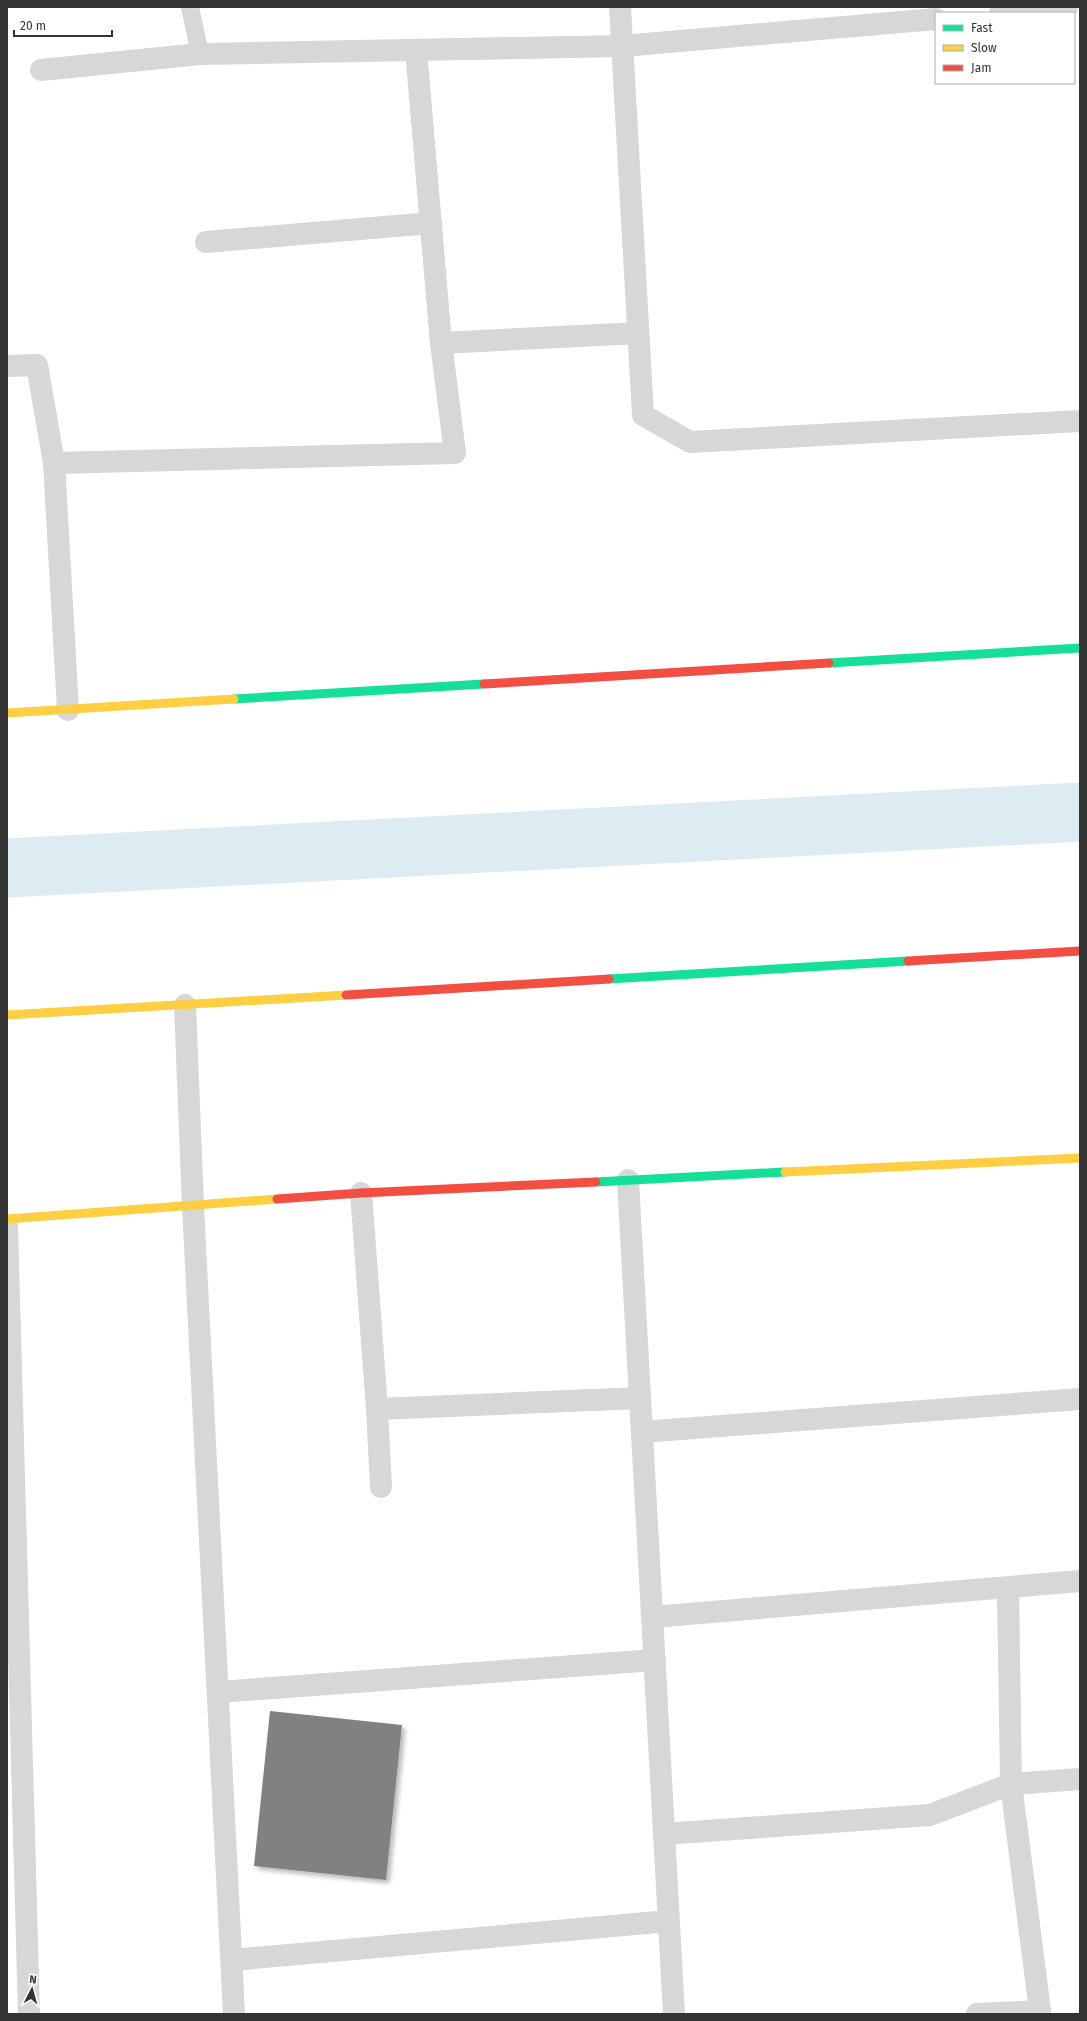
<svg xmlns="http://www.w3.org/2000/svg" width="1087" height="2021" font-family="'Fira Sans',sans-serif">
	<defs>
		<filter id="shadow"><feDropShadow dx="3.5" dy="3.5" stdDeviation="2" flood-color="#0004"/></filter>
	</defs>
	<rect width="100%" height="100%" fill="#fff"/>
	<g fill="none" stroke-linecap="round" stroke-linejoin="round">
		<!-- river -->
		<path stroke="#ddebf3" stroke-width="59" d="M7 868 1080 812"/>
	</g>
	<!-- building -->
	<path fill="#818181" filter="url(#shadow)" d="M270 1711 402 1725 386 1880 254 1866Z"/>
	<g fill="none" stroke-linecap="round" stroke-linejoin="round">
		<!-- lane -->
		<path stroke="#d7d7d7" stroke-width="18" d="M190 7 200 54"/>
		<!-- street -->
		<path stroke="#d7d7d7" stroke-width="22" d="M620 7 643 415 690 442 1080 421
			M1000 13 1067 7
			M41 70 200 54 622 46 936 19
			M206 242 431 223
			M441 343 638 333
			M7 366 37 365 54 463 68 710
			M54 463 455 453 441 343 416 50
			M185 1005 193 1206 234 2014
			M628 1180 674 2014
			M361 1193 377 1409 381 1487
			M7 1226 29 2014
			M377 1409 640 1398
			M642 1432 1080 1399
			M653 1617 1080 1581
			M218 1692 655 1660
			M664 1834 930 1815 1011 1784 1080 1779
			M232 1960 669 1921
			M977 2014 1040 2011 1011 1784 1008 1587"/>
		<!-- fast -->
		<path stroke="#16e098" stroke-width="9" d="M829 663 1080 648
			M234 699 484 684
			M609 979 908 961
			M596 1182 785 1172"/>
		<!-- slow -->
		<path stroke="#ffcf43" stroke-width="9" d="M7 713 234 699
			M7 1015 346 995
			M785 1172 1080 1158
			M7 1219 277 1199"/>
		<!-- jam -->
		<path stroke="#f24e42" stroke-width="9" d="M484 684 829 663
			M908 961 1080 951
			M346 995 609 979
			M277 1199 361 1193 596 1182"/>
	</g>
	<!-- border -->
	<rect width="1087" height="2021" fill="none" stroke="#333333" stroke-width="16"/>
	<!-- legend -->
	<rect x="935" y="12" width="140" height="72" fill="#ffffff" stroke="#adadad"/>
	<rect x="943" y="25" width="20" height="6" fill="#16e098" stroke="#adadad"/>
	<text x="971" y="32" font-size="12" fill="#333333">Fast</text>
	<rect x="943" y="45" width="20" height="6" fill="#ffcf43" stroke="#adadad"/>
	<text x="971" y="52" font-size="12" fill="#333333">Slow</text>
	<rect x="943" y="65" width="20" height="6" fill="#f24e42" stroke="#adadad"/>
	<text x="971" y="72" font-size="12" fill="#333333">Jam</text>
	<!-- north arrow -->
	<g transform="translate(32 1989) rotate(6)" stroke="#ffffff" stroke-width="3" paint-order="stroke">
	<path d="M0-3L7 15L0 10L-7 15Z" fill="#333333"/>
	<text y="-6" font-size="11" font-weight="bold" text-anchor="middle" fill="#333333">N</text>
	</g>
	<!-- scale -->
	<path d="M14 30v6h98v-6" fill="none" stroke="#333333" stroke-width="2"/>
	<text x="20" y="30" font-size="12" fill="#333333" stroke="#ffffff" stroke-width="3" paint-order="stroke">20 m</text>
</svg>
